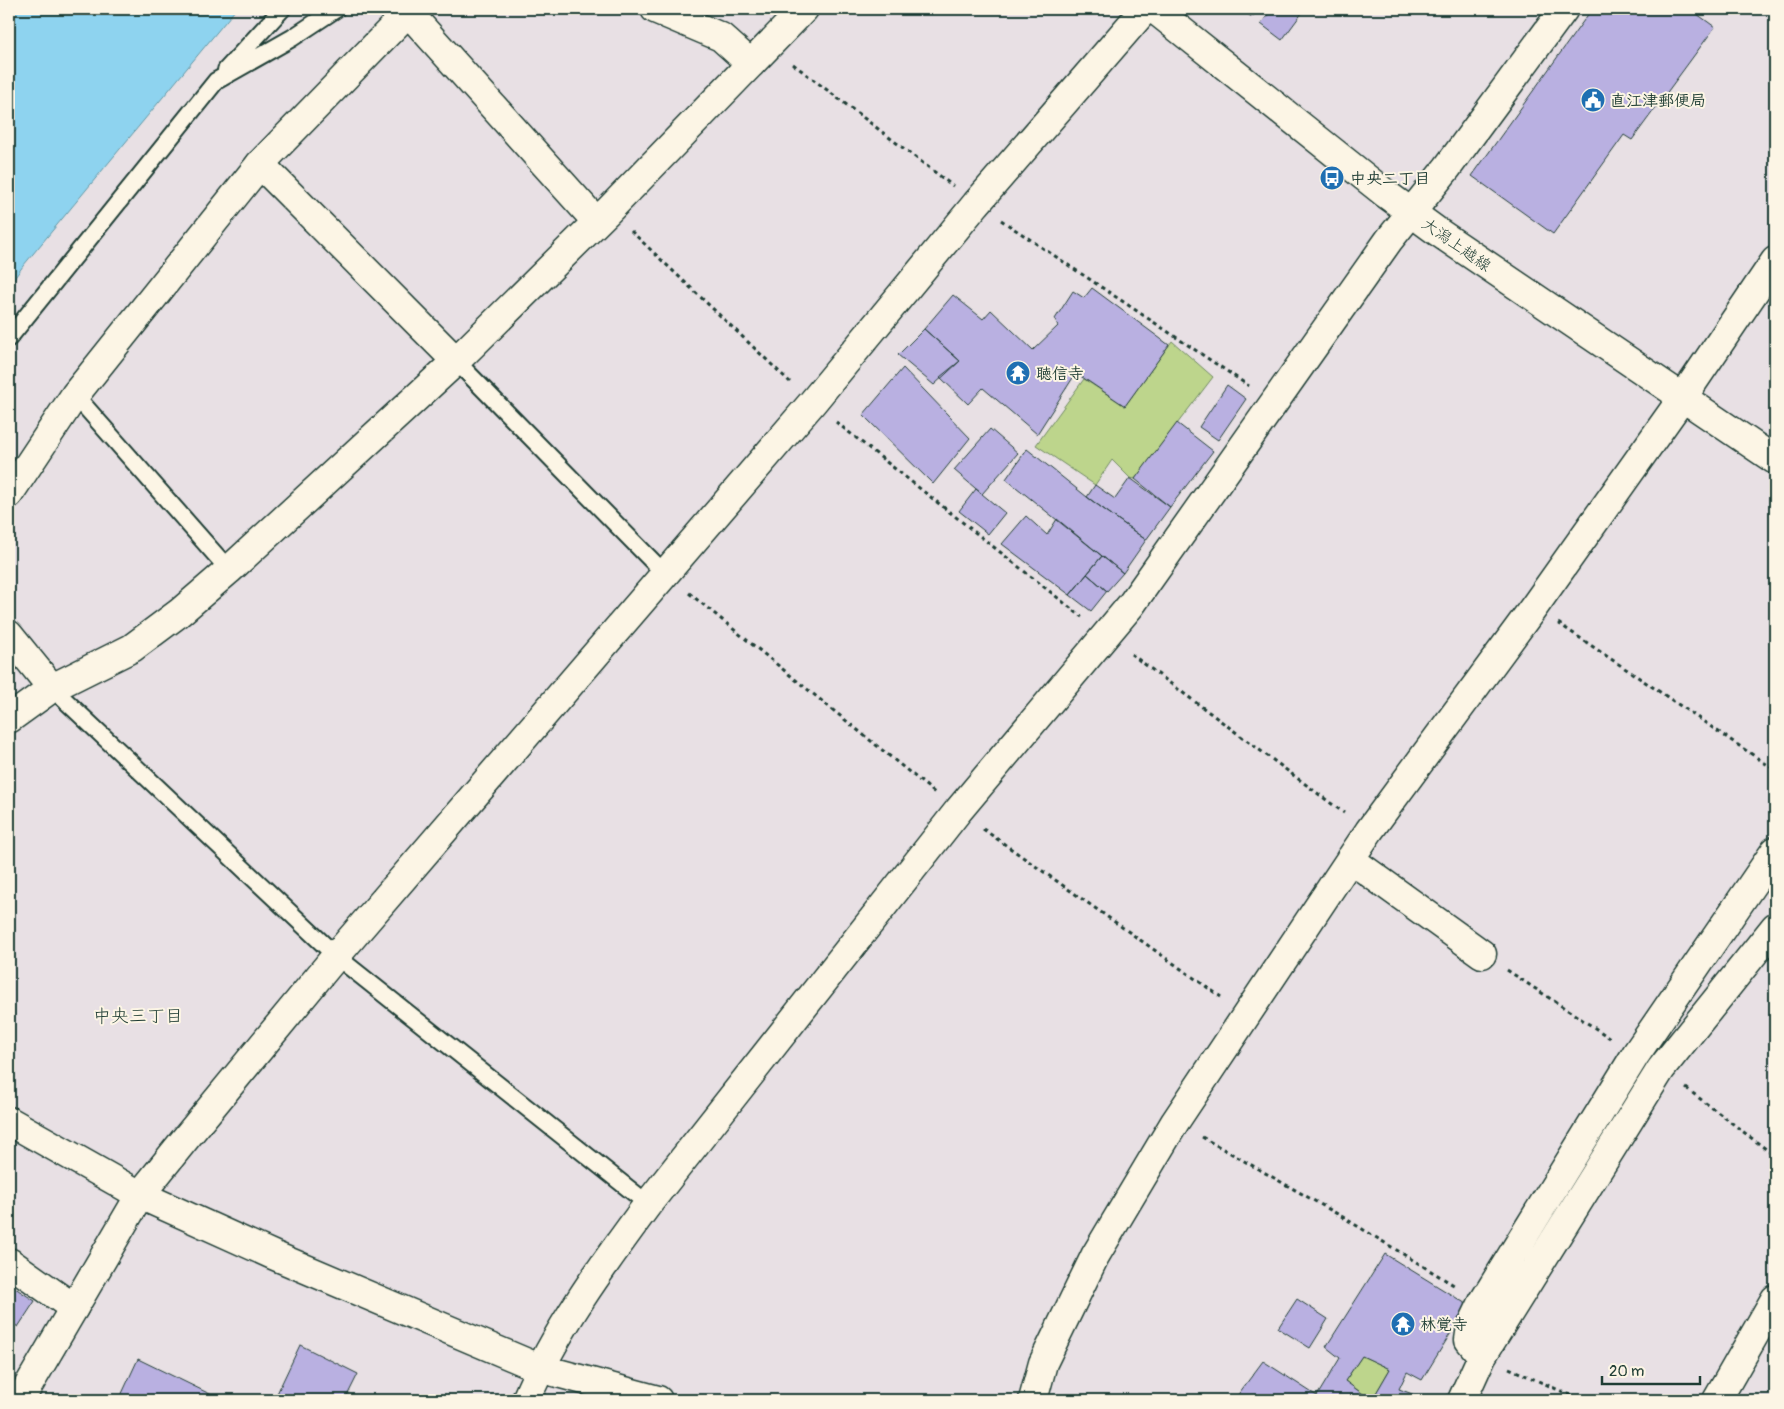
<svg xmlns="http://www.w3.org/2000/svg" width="1784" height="1409" font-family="Pangolin,'Klee One',sans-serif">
	<rect width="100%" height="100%" fill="#e8e0e4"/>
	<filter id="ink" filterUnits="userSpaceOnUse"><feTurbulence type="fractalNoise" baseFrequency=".02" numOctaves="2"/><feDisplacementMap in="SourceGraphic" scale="10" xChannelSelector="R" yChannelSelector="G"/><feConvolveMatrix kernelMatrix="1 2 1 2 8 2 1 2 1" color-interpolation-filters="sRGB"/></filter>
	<g filter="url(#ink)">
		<!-- green -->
		<path fill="#bdd58c" stroke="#6e8960" d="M1172 341 1213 377 1135 479 1130 478 1112 460 1095 485 1036 445 1084 379 1125 406Z
			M1362 1356 1390 1369 1372 1400 1345 1381Z"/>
		<!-- water -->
		<path fill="#8ed3ef" stroke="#6297a4" d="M9 9H236L23 266 9 286Z"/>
		<!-- building -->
		<path fill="#b9b0e1" stroke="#1f3d34" d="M1240 9H1258L1252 17Z
			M1272 9H1305L1282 40 1261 24Z
			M1592 9H1690L1715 27 1632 140 1624 135 1553 234 1472 176Z
			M1092 288 1169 345 1125 406 1076 373 1037 434 983 388 968 404 940 377 960 361 924 329 953 295 983 319 991 310 1033 350 1058 326 1055 319 1073 291 1084 298Z
			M924 329 960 361 934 385 898 355Z
			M903 368 970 438 933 484 863 415Z
			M1227 385 1246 399 1218 440 1199 427Z
			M1177 423 1213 451 1170 507 1135 479Z
			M990 429 1018 453 982 494 954 470Z
			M1027 449 1087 497 1146 540 1123 573 1006 479Z
			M1130 478 1170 507 1146 540 1087 497 1095 485 1115 499Z
			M976 489 1005 513 988 534 959 511Z
			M1026 516 1047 535 1057 519 1102 556 1070 595 1002 544Z
			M1102 556 1123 573 1107 591 1087 574Z
			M1087 574 1107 591 1091 611 1070 595Z
			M1385 1254 1468 1305 1422 1380 1407 1372 1399 1389 1415 1395 1413 1400H1372L1390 1369 1362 1356 1345 1381 1371 1400H1234L1263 1361 1317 1396 1340 1358 1326 1347Z
			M9 1284 35 1301 18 1327 9 1321Z
			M1297 1299 1328 1319 1310 1348 1278 1328Z
			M300 1345 358 1374 345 1400H274Z
			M138 1359 216 1397 215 1400H119Z
			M1415 1395 1433 1400H1413Z"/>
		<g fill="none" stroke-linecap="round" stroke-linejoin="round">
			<defs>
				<path id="lane" d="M226 70 282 9
					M9 338 216 81 292 38 336 9
					M456 361 665 574
					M75 395 229 570
					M52 688 336 956 648 1204"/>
				<path id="street" d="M655 9 721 37 751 64
					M408 12 596 221
					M260 164 456 361
					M9 635 52 688
					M9 719 52 688 132 648 179 613 229 570 456 361 609 210 804 9
					M1350 859 1482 954
					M9 1121 140 1195 273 1255 539 1368 658 1400
					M9 1262 74 1308
					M1482 1356 1469 1340 1471 1327 1483 1302 1636 1054 1775 851
					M526 1400C555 1330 603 1265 648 1204L958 811 1131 605 1389 240 1447 168 1564 9
					M1033 1400 1043 1363 1095 1256 1175 1122 1369 831 1534 607 1683 397 1775 261
					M1462 1400 1482 1356 1661 1069 1775 927
					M1717 1400 1775 1299"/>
				<path id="secondary" d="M1154 9 1386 194 1438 232 1775 460
					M9 494 75 395 260 164 411 9
					M20 1400 140 1195 186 1138 336 956 812 403 976 204 1145 9"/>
			</defs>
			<!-- lane casing -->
			<use href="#lane" stroke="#1f3d34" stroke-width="20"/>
			<!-- street casing -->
			<use href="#street" stroke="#1f3d34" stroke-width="31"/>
			<!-- secondary casing -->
			<use href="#secondary" stroke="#1f3d34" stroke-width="31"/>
			<!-- path -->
			<path stroke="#1f3d34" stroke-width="3" stroke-dasharray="4 4" stroke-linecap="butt" d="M793 64 953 186
				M1001 220 1249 386
				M631 231 790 382
				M836 422 1082 617
				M689 593 935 793
				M1558 623 1775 770
				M1131 654 1344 813
				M983 829 1221 997
				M1507 970 1610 1038
				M1686 1088 1775 1156
				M1202 1137 1341 1216 1457 1287
				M1509 1368 1581 1400"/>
			<!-- lane -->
			<use href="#lane" stroke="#fcf5e5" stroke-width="16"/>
			<!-- street -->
			<use href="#street" stroke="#fcf5e5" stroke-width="28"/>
			<!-- secondary -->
			<use href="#secondary" stroke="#fcf5e5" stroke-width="28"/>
		</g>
	</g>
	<!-- icons -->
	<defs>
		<symbol id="civic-disc" viewBox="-11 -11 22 22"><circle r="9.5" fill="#1f6fb2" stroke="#fcf5e5"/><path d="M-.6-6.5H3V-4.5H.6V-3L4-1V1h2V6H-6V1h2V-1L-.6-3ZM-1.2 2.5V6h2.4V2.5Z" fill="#fff"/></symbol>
		<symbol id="bus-disc" viewBox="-11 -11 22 22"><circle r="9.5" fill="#1f6fb2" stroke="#fcf5e5"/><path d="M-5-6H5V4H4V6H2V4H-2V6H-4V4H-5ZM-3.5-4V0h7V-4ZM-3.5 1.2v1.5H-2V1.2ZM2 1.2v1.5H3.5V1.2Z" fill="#fff"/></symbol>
		<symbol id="temple-disc" viewBox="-11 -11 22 22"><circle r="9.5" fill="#1f6fb2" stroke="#fcf5e5"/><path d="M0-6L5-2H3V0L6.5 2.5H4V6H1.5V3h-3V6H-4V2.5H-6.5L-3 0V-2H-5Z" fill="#fff"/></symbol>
	</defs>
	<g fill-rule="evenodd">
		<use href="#civic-disc" x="1579" y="86" width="28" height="28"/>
		<use href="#bus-disc" x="1318" y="164" width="28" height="28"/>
		<use href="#temple-disc" x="1004" y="359" width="28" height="28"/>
		<use href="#temple-disc" x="1389" y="1310" width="28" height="28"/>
	</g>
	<g text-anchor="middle" stroke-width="4" stroke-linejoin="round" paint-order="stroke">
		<!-- poi labels -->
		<g font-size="16" font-weight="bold" fill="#1f3d34" stroke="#fcf5e5" text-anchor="start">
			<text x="1610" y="106">直江津郵便局</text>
			<text x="1350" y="184">中央二丁目</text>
			<text x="1036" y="379">聴信寺</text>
			<text x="1420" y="1330">林覚寺</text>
		</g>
		<!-- street labels -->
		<g font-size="16" fill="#1f3d34" stroke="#fcf5e5">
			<text transform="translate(1457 244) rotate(35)" y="6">大潟上越線</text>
		</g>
		<!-- neighbourhood labels -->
		<g font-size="18" fill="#1f3d34" stroke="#fcf5e5">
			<text x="138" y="1022">中央三丁目</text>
		</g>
	</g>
	<!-- margin -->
	<rect width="1784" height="1409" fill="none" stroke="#fcf5e5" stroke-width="30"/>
	<rect x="15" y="15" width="1754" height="1379" fill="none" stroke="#1f3d34" stroke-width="2" filter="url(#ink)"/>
	<!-- scale -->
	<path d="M1602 1376v8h98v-8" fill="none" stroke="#1f3d34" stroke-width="2.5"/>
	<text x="1609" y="1376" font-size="15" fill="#1f3d34" stroke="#fcf5e5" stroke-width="4" paint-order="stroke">20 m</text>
</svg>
